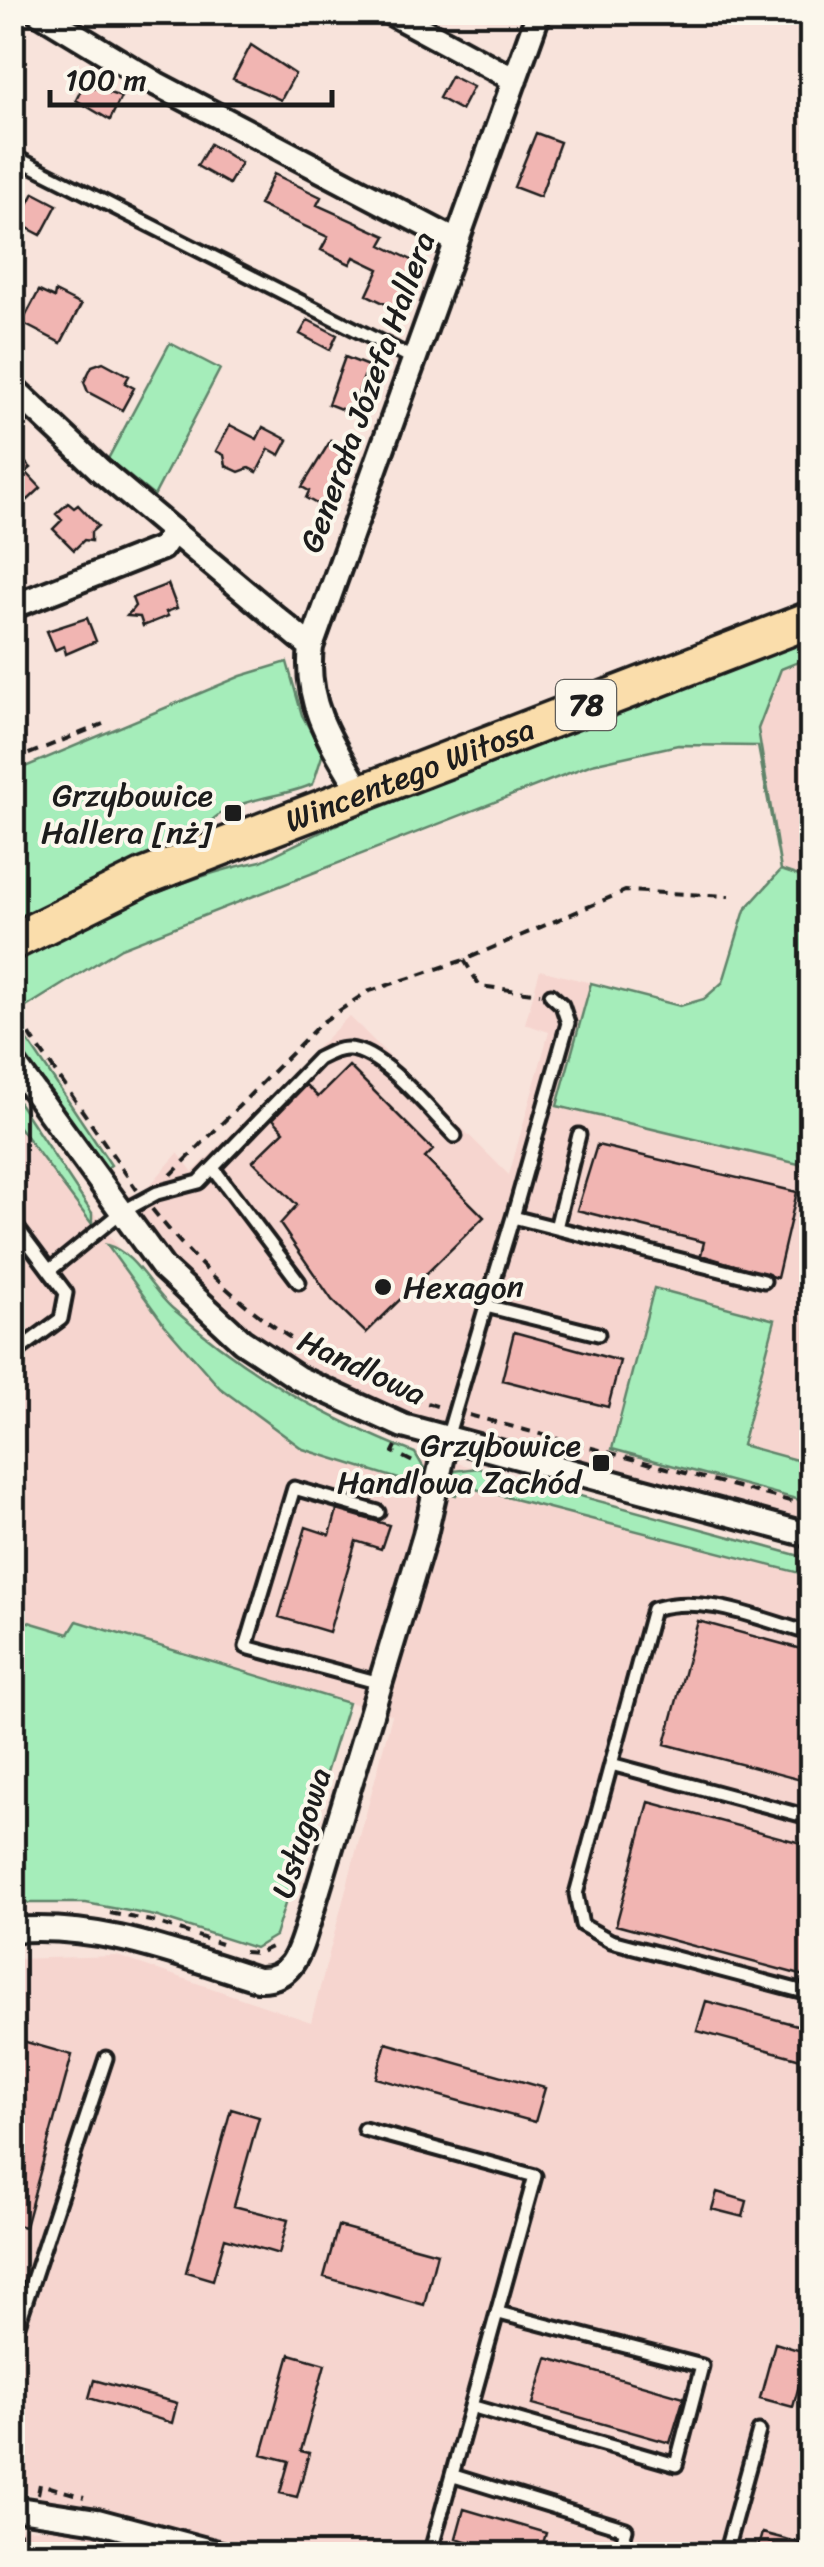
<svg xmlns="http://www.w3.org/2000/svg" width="824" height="2567" font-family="Sriracha,sans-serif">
	<rect width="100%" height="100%" fill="#f8e3db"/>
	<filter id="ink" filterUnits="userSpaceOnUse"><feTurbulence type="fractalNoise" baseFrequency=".01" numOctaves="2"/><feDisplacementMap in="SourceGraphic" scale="20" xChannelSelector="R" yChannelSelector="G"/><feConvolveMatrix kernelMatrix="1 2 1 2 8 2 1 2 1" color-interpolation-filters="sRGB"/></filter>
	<g filter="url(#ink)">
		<!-- built -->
		<path fill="#f6d5cf" d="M811 657V880L781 870 758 729 781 668Z
			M540 970 591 983 557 1106 811 1167V1528L416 1421 301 1369 208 1299 145 1231 122 1197 144 1192 178 1153 193 1172 349 1016 509 1175 549 1032 525 1024Z
			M16 1100 119 1249 167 1303 228 1357 290 1397 367 1435 416 1452 811 1558V2554H13V2529L76 2528 110 2516 26 2493 13 2484V1959L117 1956 311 2022 392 1715 77 1622 70 1635 13 1617Z"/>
		<!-- green -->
		<path fill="#a5edba" stroke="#60846b" stroke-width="2.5" d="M170 343 220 369 154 496 108 459Z
			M811 637V657L781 669 758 729 781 870 811 880V1167L557 1106 591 983 680 1006 704 999 723 982 745 910 781 870 758 746 678 745 592 764 121 948 23 1009 13 988V962C91 920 173 879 261 861L420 784Z
			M287 662 302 715 323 753 313 784C275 801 217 796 199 839L13 929V772L241 676Z
			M12 1017 111 1165 102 1172 13 1043Z
			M13 1094 92 1213V1224L13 1119Z
			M107 1245C134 1252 151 1289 172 1308 246 1373 323 1417 415 1453L425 1470 421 1486 303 1449 220 1388 164 1324Z
			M654 1288 775 1320 742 1445 811 1464V1503L612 1449Z
			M478 1468 811 1559V1576L460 1485 456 1495 441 1491 454 1471Z
			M12 1617 69 1634 77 1621 348 1703 275 1936 255 1948 155 1916 86 1903H13Z"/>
		<!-- building -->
		<path fill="#f1b5b2" stroke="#1c1c1c" stroke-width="2.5" d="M251 45 295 74 281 100 233 79Z
			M451 76 473 87 461 110 439 98Z
			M84 84 121 97 110 120 76 100Z
			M536 133 560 142 540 197 514 187Z
			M210 144 241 163 229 184 197 166Z
			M274 174 321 197 317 205 386 236 381 245 418 263 396 309 367 295 379 269 354 257 350 264 321 250 328 237 259 205Z
			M34 193 57 205 41 235 18 223Z
			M39 291 54 298 55 292 81 305 61 343 22 323Z
			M308 320 337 335 330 350 300 334Z
			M345 357 368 366 351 413 328 404Z
			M103 362 129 376 125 383 134 388 122 410 88 392 84 382 92 366Z
			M230 425 257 439 263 427 288 440 280 455 269 449 257 472 249 468 239 472 226 466 224 455 216 451Z
			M331 440 353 451 326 509 306 498 309 491 302 487Z
			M12 450 31 468 26 472 41 488 28 500 12 487Z
			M68 503 74 508 78 505 98 526 91 532V541L84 540 74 550 53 529 62 520 56 514Z
			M168 584 177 608 166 612 168 616 143 626 140 617 127 616 135 606 132 598Z
			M87 618 96 641 66 654 64 646 55 650 47 631Z
			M349 1066 433 1150 425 1158 484 1217 366 1333 332 1300 280 1224 297 1205 253 1161 284 1131 273 1119 306 1085 318 1097Z
			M597 1145 797 1192 777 1278 701 1255 704 1242 577 1210Z
			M514 1332 620 1361 608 1407 502 1380Z
			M337 1510 389 1525 381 1549 356 1541 329 1632 279 1617 306 1527 330 1535Z
			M698 1621 812 1652V1783L665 1744Z
			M649 1802 812 1846V1978L616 1925Z
			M706 2001 812 2029V2062L697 2031Z
			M12 2038 72 2055 25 2227 12 2224Z
			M386 2043 545 2088 535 2122 376 2078Z
			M231 2109 259 2117 234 2206 288 2220 279 2254 225 2238 213 2280 186 2272Z
			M717 2192 747 2201 743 2217 712 2209Z
			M338 2226 437 2253 424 2305 324 2277Z
			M775 2343 808 2353 793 2407 760 2398Z
			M290 2354 325 2364 301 2451 309 2453 297 2497 280 2493 289 2461 262 2454Z
			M547 2358 684 2397 670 2443 533 2404Z
			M94 2380 177 2403 172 2423 89 2398Z
			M464 2509 546 2533 540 2554H496L487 2552 488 2548 456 2538Z
			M762 2533 812 2546V2554H756Z"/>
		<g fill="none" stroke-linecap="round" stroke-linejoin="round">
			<defs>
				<path id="lane" d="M808 56 812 37
					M19 159 414 359
					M213 1168 299 1282
					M513 1217 568 1023 562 1005 551 995
					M12 1221 66 1293 61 1319 12 1355
					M556 1228 764 1281
					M50 1270 120 1213 157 1193 199 1182 318 1059C328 1054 338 1048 349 1049 383 1051 431 1112 455 1136
					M486 1306 513 1217 556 1228 579 1135
					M447 1438 486 1306 598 1334
					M378 1512 294 1488 246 1647 380 1683
					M812 1634C761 1620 705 1593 653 1609L576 1894 582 1925 611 1941 812 1994
					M611 1764 812 1818
					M364 2129 535 2176 430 2554
					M12 2343 106 2058
					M474 2407 676 2465 702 2366 499 2313
					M454 2476 626 2529 619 2554
					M725 2554 759 2431"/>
				<path id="street" d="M38 12 157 84 456 241
					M389 12 515 80
					M12 387 100 470 311 647
					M12 607 162 548 173 532
					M360 791C332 744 304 704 311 647L539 12
					M12 1061 163 1268 242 1341 298 1378 403 1426 812 1536
					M12 1930C102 1923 174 1953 257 1979 294 1981 300 1949 309 1920L425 1535 447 1438
					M12 2508 97 2521 221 2554"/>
				<g id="primary">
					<path id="s1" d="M12 942 144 877 812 619"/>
				</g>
			</defs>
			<!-- lane casing -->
			<use href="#lane" stroke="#1c1c1c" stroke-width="19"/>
			<!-- street casing -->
			<use href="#street" stroke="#1c1c1c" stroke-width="30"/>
			<!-- primary casing -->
			<use href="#primary" stroke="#1c1c1c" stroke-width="42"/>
			<!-- path -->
			<path stroke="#1c1c1c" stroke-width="4" stroke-dasharray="10 8" stroke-linecap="butt" d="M12 761 103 724
				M464 960 480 986 540 994
				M12 1003 32 1038 137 1190
				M171 1175 321 1023 367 992 464 960 625 891 729 896
				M152 1209C227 1304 323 1373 440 1407
				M469 1415 812 1507
				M396 1446 393 1452 413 1462 418 1472
				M110 1913 156 1922 221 1944
				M244 1952 258 1953 278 1944
				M38 2494 40 2484 84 2497
				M12 2534 30 2533"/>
			<!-- lane -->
			<use href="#lane" stroke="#fbf7ec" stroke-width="11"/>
			<!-- street -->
			<use href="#street" stroke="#fbf7ec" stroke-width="22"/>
			<!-- primary -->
			<use href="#primary" stroke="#faddab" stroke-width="35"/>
		</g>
	</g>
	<!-- markers -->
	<g fill="#1c1c1c" stroke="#fbf7ec" stroke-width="4">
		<rect x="223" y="803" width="20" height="20" rx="5"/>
		<circle cx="383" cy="1287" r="10"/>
		<rect x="591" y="1453" width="20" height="20" rx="5"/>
	</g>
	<g text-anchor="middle" stroke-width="8" stroke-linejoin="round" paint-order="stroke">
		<!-- shield labels -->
		<rect fill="#fbf7ec" stroke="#5f5e5a" stroke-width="2.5" x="556" y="680" width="60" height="50" rx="8"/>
		<g font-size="30" font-weight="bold" fill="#1c1c1c">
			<text x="586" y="715">78</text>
		</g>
		<!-- street labels -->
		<g font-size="32" fill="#1c1c1c" stroke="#fbf7ec">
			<text transform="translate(367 392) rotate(-70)" y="11">Generała Józefa Hallera</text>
			<text dy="11" stroke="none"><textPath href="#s1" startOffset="432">Wincentego Witosa</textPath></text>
			<text transform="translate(362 1367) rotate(25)" y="11">Handlowa</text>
			<text transform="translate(301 1833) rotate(-73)" y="11">Usługowa</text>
		</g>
		<!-- poi labels -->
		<g font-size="32" fill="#1c1c1c" stroke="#fbf7ec" text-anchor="end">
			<text x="213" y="806">Grzybowice<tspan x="213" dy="37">Hallera [nż]</tspan></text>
			<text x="403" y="1298" text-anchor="start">Hexagon</text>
			<text x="581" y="1456">Grzybowice<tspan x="581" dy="37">Handlowa Zachód</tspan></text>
		</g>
	</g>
	<!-- margin -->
	<rect width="824" height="2567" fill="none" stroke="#fbf7ec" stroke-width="50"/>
	<rect x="25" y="25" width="774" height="2517" fill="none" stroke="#1c1c1c" stroke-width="4" filter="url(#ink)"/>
	<!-- scale -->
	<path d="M50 90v15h282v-15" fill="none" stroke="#1c1c1c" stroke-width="5"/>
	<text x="65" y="90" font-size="30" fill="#1c1c1c" stroke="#fbf7ec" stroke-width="8" paint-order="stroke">100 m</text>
</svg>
